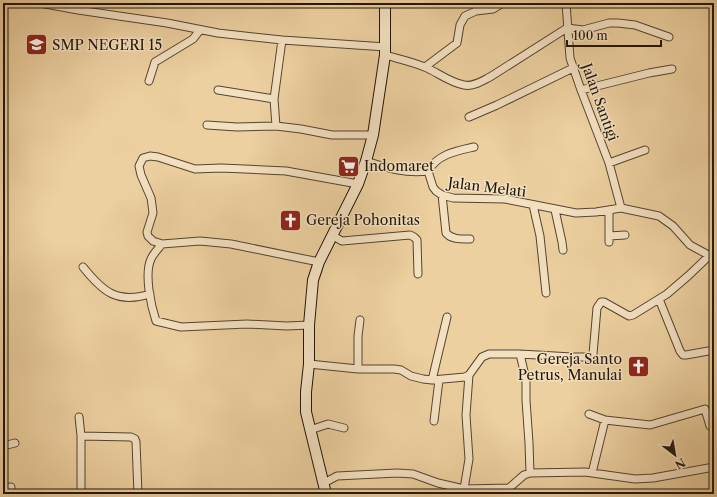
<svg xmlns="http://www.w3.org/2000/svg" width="717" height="497" font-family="'Libre Caslon Text',serif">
	<rect width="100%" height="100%" fill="#edd0a0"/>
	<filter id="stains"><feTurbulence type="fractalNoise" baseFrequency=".005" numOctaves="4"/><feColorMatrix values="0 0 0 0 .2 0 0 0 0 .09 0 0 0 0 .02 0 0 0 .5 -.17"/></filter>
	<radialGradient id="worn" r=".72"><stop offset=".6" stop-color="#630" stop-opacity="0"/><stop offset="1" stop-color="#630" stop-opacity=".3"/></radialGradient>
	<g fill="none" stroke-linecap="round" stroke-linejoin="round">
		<defs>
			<path id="street" d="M40 3 78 10 167 23 218 33 282 40 386 47
				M566 3 570 58 581 90 609 163 621 208
				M282 40 274 99 276 126 301 129 332 135H373
				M385 55C399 59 414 62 427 68 438 73 451 83 464 85 473 87 482 81 490 77L567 28 583 30 609 23H618L635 25 669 37
				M425 67 457 43 460 25 465 16 476 11 493 9 503 3
				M149 81 155 62 193 39 200 30
				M218 90 274 99
				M581 90 649 73 672 69
				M469 117 497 105 573 68
				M207 125 237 127 276 126
				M366 161C387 168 406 174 428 171L433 187 436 191 442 195 453 198 505 199 576 213 596 212 621 208 659 216 673 226 690 245 714 258
				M609 163 645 150
				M428 171C438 154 456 151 474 147
				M442 195 446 233C452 240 462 239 470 239
				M533 205 540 236 546 293
				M555 210 562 242 563 250
				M609 210V242
				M333 236 342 241 410 235 414 237 417 240 418 274
				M609 236 625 235
				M162 244C158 249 153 254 151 259 144 274 151 306 156 321L181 327 247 324 287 326 309 325
				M319 262 231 244 200 241 162 244 153 241 148 236 147 232 153 213 152 205 151 198 141 175 139 166 143 158 150 156 158 157 195 169 221 168 286 171 358 184
				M83 267C103 292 117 304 150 294
				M659 299 680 351 683 355H686L714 350
				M520 354 526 380V400L529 443 530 473
				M309 364 358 369H394L401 370 411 376 423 379 432 380 447 317
				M358 369V336L360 320
				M432 380 465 377 469 375 482 357 489 354H520L572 357H591L593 354 597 308 601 302H604L629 316 633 315 667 294 688 276 709 256
				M589 414 605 420
				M79 417 81 436V494
				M434 421 439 380
				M310 430 328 424 344 428
				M81 436 131 437 135 439 136 442 138 494
				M3 446 15 443
				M592 473 605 420 650 425 705 409 710 426
				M324 483 337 476 397 473 413 474 438 483 464 489 509 488 524 475 530 473 585 472 635 479 653 478 714 467
				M3 488 11 487
				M464 489 469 459 466 415 469 375"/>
			<path id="secondary" d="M326 494 306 412V392L309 364V325L313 280 319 262 358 184 366 161 373 135 385 55V3"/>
		</defs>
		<!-- street casing -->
		<use href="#street" stroke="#55442e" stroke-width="9"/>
		<!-- secondary casing -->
		<use href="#secondary" stroke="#221608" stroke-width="12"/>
		<!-- street -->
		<use href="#street" stroke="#f3e0c1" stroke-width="7"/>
		<!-- secondary -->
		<use href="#secondary" stroke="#f3e0c1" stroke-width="10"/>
	</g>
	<!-- icons -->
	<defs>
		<symbol id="school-square" viewBox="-11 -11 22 22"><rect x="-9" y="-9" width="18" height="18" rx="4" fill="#8f2418" stroke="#f3e0c1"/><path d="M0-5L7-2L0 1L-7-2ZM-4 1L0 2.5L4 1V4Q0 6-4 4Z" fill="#fff"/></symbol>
		<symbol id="supermarket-square" viewBox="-11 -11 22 22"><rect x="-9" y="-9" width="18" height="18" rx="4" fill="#8f2418" stroke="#f3e0c1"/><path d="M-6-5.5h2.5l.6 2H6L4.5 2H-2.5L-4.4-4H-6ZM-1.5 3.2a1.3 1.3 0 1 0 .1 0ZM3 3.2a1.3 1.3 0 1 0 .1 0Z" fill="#fff"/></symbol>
		<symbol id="church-square" viewBox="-11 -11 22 22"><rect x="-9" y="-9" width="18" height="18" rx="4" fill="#8f2418" stroke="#f3e0c1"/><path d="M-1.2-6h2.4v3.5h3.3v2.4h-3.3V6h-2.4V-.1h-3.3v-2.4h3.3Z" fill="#fff"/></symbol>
	</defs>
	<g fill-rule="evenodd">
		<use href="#school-square" x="24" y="32" width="25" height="25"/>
		<use href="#supermarket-square" x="336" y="154" width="25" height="25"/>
		<use href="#church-square" x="278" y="208" width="25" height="25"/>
		<use href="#church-square" x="626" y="354" width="25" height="25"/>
	</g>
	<g text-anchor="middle" stroke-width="3" stroke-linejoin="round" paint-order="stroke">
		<!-- poi labels -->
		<g font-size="14" fill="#221608" stroke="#f3e0c1" text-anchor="start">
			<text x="52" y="50">SMP NEGERI 15</text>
			<text x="364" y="171">Indomaret</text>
			<text x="306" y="225">Gereja Pohonitas</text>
			<text x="622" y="364" text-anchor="end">Gereja Santo<tspan x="622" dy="16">Petrus, Manulai</tspan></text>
		</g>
		<!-- street labels -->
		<g font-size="14" fill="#221608" stroke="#f3e0c1">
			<text transform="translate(600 102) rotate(70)" y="5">Jalan Santigi</text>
			<text transform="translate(487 187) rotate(7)" y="5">Jalan Melati</text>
		</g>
	</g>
	<!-- margin -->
	<rect width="717" height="497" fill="none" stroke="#edd0a0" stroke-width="16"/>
	<rect x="4" y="4" width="709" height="489" fill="none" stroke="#221608" stroke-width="2"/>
	<rect x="8" y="8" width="701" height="481" fill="none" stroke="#221608"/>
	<!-- north arrow -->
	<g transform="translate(675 455) rotate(149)" stroke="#f3e0c1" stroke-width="3" paint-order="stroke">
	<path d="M0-3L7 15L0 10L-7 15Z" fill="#221608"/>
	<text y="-6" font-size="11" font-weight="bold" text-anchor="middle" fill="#221608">N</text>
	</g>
	<!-- scale -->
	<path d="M567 40v6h94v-6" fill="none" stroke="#221608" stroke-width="2"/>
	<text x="573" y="40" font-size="12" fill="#221608" stroke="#f3e0c1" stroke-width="3" paint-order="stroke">100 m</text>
	<rect width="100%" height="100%" filter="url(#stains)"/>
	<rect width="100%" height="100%" fill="url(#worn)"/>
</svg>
